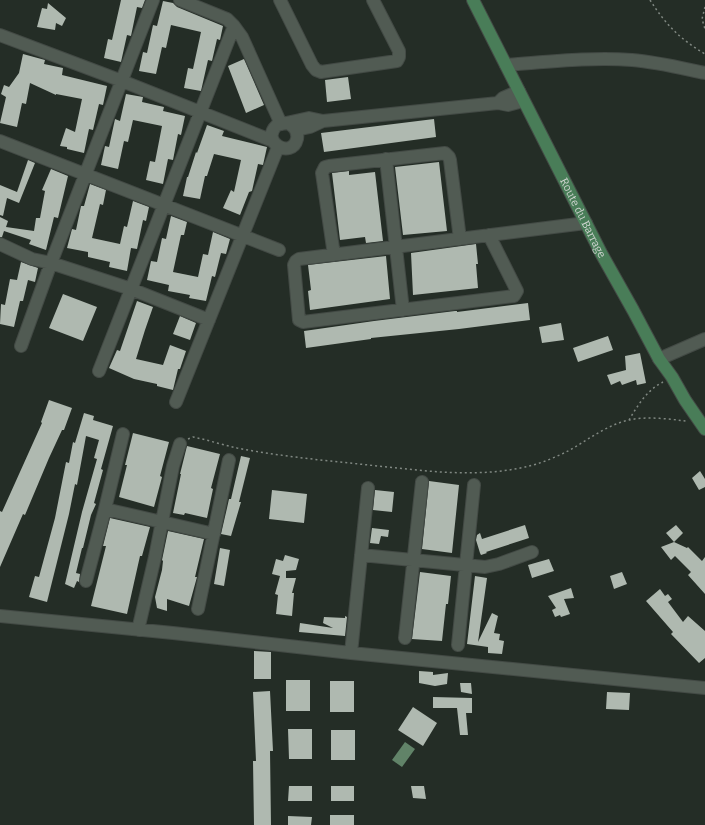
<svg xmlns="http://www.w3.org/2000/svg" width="705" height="825" font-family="Bitter,serif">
	<rect width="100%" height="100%" fill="#242d26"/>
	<!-- water -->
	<path fill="#618368" d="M405 742 415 749 402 767 392 760Z"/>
	<!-- building -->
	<path fill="#afb9b0" d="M121 0H145L142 8 137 7 131 36 127 35 121 62 104 58 108 39 112 40Z
		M163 1 173 3 177 7 223 26 220 40 217 39 212 61 208 60 201 91 184 88 188 68 193 69 201 32 171 25 166 48 162 47 156 74 139 71 143 52 147 53 153 25 157 26Z
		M48 3 66 18 62 26 56 23 55 30 37 27 42 8 47 9Z
		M23 54 45 60 44 64 63 68 62 75 107 86 103 105 99 104 93 130 89 129 84 153 67 149V147L60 146 66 128 75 132 82 99 56 94V95L30 83 26 104 22 103 17 127 0 123 6 97 1 94 4 85 9 87 19 73Z
		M244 59 264 105 246 113 228 66Z
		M348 77 351 99 327 102 325 80Z
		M126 94 143 97 142 102 164 107 163 111 185 116 181 135 178 134 173 160 168 159 163 184 146 180 150 161 155 162 162 126 133 120 128 142 124 141 118 169 101 165 105 146 109 147 115 119 120 121Z
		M434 119 436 137 324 152 321 133Z
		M207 125 224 131 222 136 267 147 263 165 258 164 252 191 249 192 240 215 223 208 231 190 234 192 241 160 214 154 207 176H205L200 199 183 196 187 177H188L196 152 197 153Z
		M28 160 35 163 19 203 7 198 3 216 0 215V185L17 192Z
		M439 162 447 231 403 235 395 167Z
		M51 169 68 176 58 218 54 217 46 250 29 244 31 240 4 231 2 237H0V217L8 221 6 227 34 231 36 218H40L45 191 42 190Z
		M349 171V175L375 172 383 241 366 243 365 237 340 240 332 173Z
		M90 184 106 190 103 205 100 204 92 238 120 244 124 226 127 227 133 201 149 207 146 221 143 220 137 249 131 248 127 271 109 267 110 262 88 257V252L67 248 72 229 76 230 81 206H84Z
		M171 216 187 222 184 235H181L173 272 198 277 203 254 208 255 213 232 230 239 226 254 221 253 215 277 212 276 206 301 189 298 190 295 168 291 169 285 147 280 151 261 157 262 162 238 166 239Z
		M476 244 478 264H476L478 288 413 295 411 253Z
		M386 256 390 299 310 310 308 291 311 290 308 265Z
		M21 262 38 268 35 282 28 280 23 301H20L14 327 0 324 1 304 5 305 10 279 17 280Z
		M63 294 97 307 83 341 49 328Z
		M137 301 153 307 145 330 136 359 163 365 170 345 186 351 180 369H178L173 390 157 386V384L134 379 109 368 117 350 120 351Z
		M528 303 530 320 459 329 371 338V339L306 348 304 331 374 321 455 311H457V312Z
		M180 316 196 323 190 340 173 334Z
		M561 323 564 340 542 343 539 327Z
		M608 336 613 350 578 362 573 348Z
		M640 353 646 383 637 385 636 380 622 385 620 381 611 385 607 375 626 370 625 356Z
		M49 400 72 408 64 430H62L49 458 25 515 23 514 0 567V511L2 512 42 423 41 422Z
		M84 413 94 416 93 420 113 426 101 469 103 470 94 503 96 504 91 515 83 548H82L76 573 80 574 79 582 77 581 74 588 65 584 82 512 97 459 94 458 99 440 86 436 77 485 75 484 69 514 47 602 29 597 35 576 39 577 55 518 66 462 69 463 73 442 75 443Z
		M133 433 169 442 160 476 162 477 154 507 119 497 127 465H125Z
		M187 446 220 454 211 488 213 489 207 518 185 513 184 515 173 513 181 474H180Z
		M241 456 250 458 239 502H241L231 536 221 534 227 508 229 499H231Z
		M700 471 705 479V487L699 490 692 478Z
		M429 481 459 485 452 553 422 549Z
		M272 490 307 494 304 523 269 519Z
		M375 490 394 492 392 512 373 510Z
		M110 518 150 527 142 556H140L127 614 91 606 106 546H103Z
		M525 525 529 538 486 552 487 553 481 555 480 553 476 540 477 535 480 533 482 539Z
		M676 525 683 533 674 542 666 533Z
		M372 528 389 530 388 537 381 536 379 544 370 543Z
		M168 531 204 539 195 577H197L189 606 167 599V611L157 608 155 597 162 570 163 561 162 560Z
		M674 542 687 548 688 547 702 561 705 557V594L688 575 691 572 675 556 671 560 661 547Z
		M220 548 230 550 224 586 214 584Z
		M285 555 299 559 296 570 286 571V578H296L292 593H294L292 616 276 614 278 595 275 594 280 576 272 574 276 559 283 561Z
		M549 559 554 571 532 578 528 565Z
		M420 572 451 576 448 604H446L442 641 412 639Z
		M622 572 627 584 614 589 610 576Z
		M475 576 487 578 478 642 492 613 498 616 494 633 500 634 499 640 504 641 502 654 488 653V647L467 644Z
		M571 588 574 598 564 599 570 614 561 617 560 615 555 617 552 610 556 608 548 596Z
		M660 589 665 596 668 594 672 599 668 602 683 622 688 616 705 631V658L699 663 671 634 673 632 646 601Z
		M345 616 347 617 345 636 299 632 300 623 333 628 323 623 324 617 345 618Z
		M254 651 271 652V679H254Z
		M419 671 433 672V675L448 673 447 684 435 686 419 683Z
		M286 680H310V711H286Z
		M330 681H354V712H330Z
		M460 683H471L472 694 461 692Z
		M270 691 273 751H270L271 825H254L253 761H256L253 692Z
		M607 692 630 693 629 710 606 709Z
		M433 697 472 698V713H466L468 735H460L457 708H433Z
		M413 707 437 723 423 746 398 730Z
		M288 729H312V759H289Z
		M331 730H355V760H331Z
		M289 786H312V801H288Z
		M331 786H354V801H331Z
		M411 786H424L426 799 413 798Z
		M330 815H354V825H330Z
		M288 816 312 817 311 825H288Z"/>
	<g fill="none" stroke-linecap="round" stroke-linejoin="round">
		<defs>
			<path id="minor" d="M180 0 227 19 234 26 242 37 281 124
				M280 0 312 65 316 70 321 72 397 61 399 57V51L373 0
				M0 35 122 81 273 141
				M506 65C548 62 590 57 632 60 657 62 681 68 705 73
				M498 103 503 98 519 91
				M291 125C296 128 298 133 297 139 292 160 259 142 277 125L309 118 323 121
				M296 130 310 127 323 121 498 103 508 105 523 101
				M0 141 279 250
				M386 159 403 310
				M489 235 517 291 514 296 303 322 299 320 294 265 296 261 299 259 586 223
				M0 244 32 259 51 263 131 289 209 320
				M334 255 322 173 325 167 329 166 445 153 449 157 450 160 460 239
				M21 346 51 263 153 0
				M659 359 705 339
				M99 371 234 26
				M176 402 278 147
				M123 434 105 509 214 534
				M361 555 485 567 499 564 532 552
				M86 581 105 509
				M198 609 229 460
				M0 616 173 633 351 653 705 688
				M138 630 155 557 173 466 180 444
				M405 638 422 482
				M458 645 474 485
				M351 653 368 488"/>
			<g id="major">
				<path id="s1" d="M473 0 601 253 633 310 659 359 672 377 685 400 705 429"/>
			</g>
		</defs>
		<!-- minor casing -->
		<use href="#minor" stroke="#434a45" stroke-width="14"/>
		<!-- major casing -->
		<use href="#major" stroke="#434a45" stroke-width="14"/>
		<!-- path -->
		<path stroke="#808882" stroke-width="1.5" stroke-dasharray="2 3" stroke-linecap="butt" d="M650 0C666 25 680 39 705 54
			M705 7 702 19 705 29
			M629 420C638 405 647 390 663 382
			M188 439 193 437C208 440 223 445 237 448 284 457 331 461 378 466 427 471 476 478 525 467 540 464 556 457 570 450 589 439 607 425 629 420 647 416 668 419 686 421"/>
		<!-- minor -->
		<use href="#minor" stroke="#515b53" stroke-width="12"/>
		<!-- major -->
		<use href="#major" stroke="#497d58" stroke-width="12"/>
	</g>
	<g text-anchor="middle" stroke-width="4" stroke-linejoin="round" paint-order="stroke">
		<!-- street labels -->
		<g font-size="11" fill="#ced4cf" stroke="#1b231c">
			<text dy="4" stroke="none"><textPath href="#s1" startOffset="244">Route du Barrage</textPath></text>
		</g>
	</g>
</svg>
